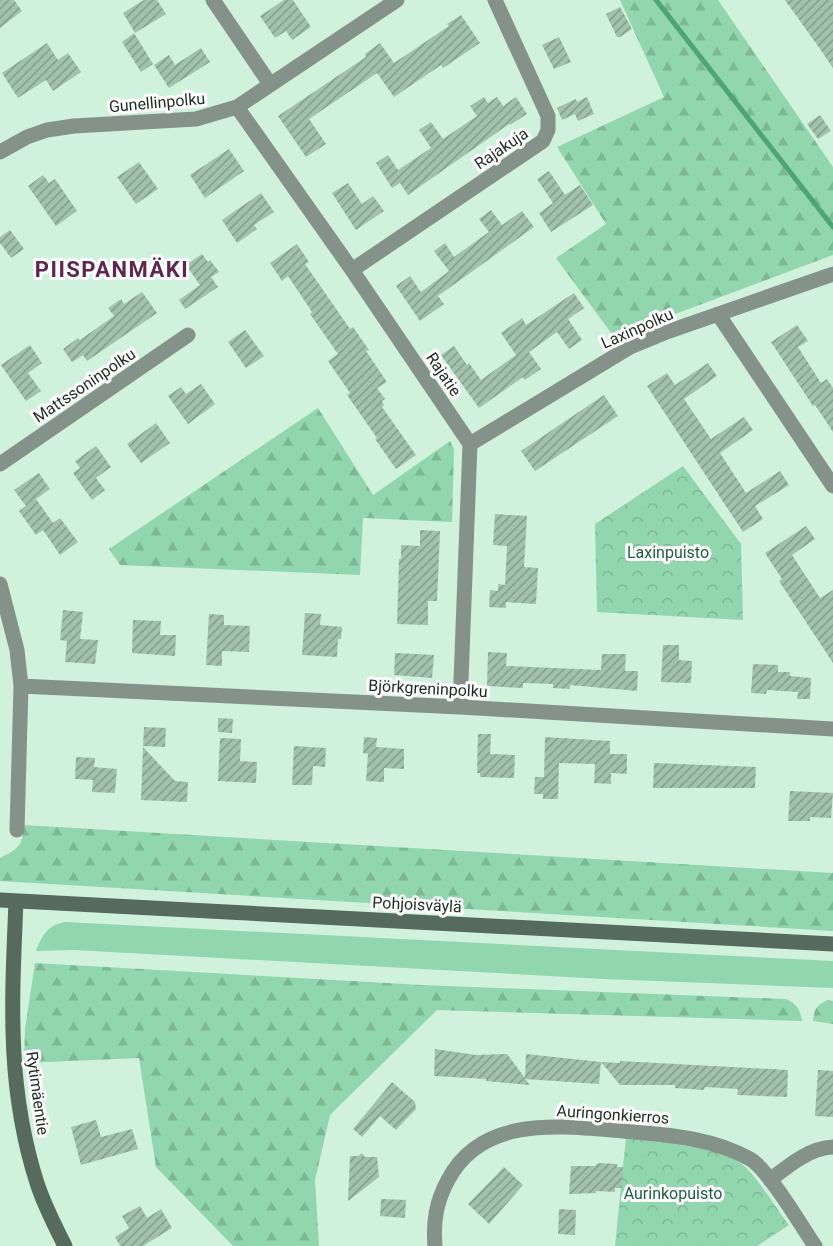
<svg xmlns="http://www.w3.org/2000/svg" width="833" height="1246" font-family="Roboto,sans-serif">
	<defs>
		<pattern id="forest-firs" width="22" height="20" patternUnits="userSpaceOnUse" patternTransform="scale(1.5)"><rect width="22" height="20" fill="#91d6ae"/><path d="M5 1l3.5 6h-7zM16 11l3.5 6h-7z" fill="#7db895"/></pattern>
		<pattern id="park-crowns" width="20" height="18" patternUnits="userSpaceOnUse" patternTransform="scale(1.5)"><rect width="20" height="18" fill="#91d6ae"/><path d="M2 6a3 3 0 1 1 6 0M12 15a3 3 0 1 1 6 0" fill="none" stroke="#7db895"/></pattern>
		<pattern id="building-hatch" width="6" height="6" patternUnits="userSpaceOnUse" patternTransform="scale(1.5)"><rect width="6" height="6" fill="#a1c1ad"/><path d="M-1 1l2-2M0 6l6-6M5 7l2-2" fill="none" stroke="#839d8c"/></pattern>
	</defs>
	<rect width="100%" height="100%" fill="#d0f2dd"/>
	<!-- grass -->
	<path fill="#91d6ae" d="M65 922 833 961V988L604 979 74 950 36 951C42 935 48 925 65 922Z"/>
	<!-- forest -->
	<path fill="url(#forest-firs)" d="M620 0H718L833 167V255L614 337 556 258 606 224 557 147 664 97Z
		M318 408 373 495 450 441 454 449 452 522 363 518 360 575 120 565 109 549Z
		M24 825 833 873V931L0 881V858C19 848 22 847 24 825Z
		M35 963 422 985 786 999C797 1004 800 1009 802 1021L437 1010 330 1115 315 1180 319 1246H233L156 1167 139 1058 24 1063 25 1029Z
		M828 1000 833 1001V1024L813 1021C814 1009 817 1004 828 1000Z"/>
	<!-- park -->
	<path fill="url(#park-crowns)" d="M683 466 741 544 743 620 597 612 595 524Z
		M626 1137C665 1141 711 1141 743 1165 756 1175 778 1211 789 1225L757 1246H615Z"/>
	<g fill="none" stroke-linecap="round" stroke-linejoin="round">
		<!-- stream -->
		<path stroke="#4da476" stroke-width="5" d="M656 0 833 227"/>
	</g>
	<!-- building -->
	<path fill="url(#building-hatch)" d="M0 0H14L22 11 0 28Z
		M144 0H157L166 14 135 33 123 13Z
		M284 0H293L311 27 292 40 286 31 275 38 260 16Z
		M785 0H833V68L820 49Z
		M620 7 632 29 620 37H617L606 14Z
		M461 15 480 43 443 68 441 65 394 97 377 73 309 119 326 144 306 157 278 116 366 57 365 54 380 43 394 63 449 26 447 24Z
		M134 33 153 64 141 72 122 42Z
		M559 37 571 62 554 69 542 45Z
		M47 43 58 60 68 53 81 72 53 91 46 80 18 98 2 73Z
		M201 48 210 62 169 88 154 65 169 55 175 65Z
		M484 97 488 103 497 97 503 106 516 97 527 114 510 125 509 124 408 195 400 183 392 188 376 163 388 155 398 170 431 148 419 130 431 122 443 139 477 116 470 106Z
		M587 97 594 114 578 121 575 114 562 120 557 108 576 99 577 102Z
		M820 115 831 131 818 139 807 124Z
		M229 149 244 171 205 198 190 175Z
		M139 162 158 189 136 204 117 177Z
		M549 171 565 195 580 185 593 205 551 232 539 213 553 203 537 179Z
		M43 175 49 183 55 179 77 211 56 226 28 186Z
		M348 183 362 204 373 196 384 211 356 230 332 193Z
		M261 193 274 212 254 225 257 229 237 243 222 220Z
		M491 210 502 225 522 211 534 227 438 296 444 304 420 321 396 286 410 276 421 292 449 271 434 251 445 243 454 257 489 232 479 219Z
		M10 230 24 249 11 258 0 243V237Z
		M297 244 309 262 305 264 350 329 353 327 369 350 366 351 387 382 377 388 385 399 382 401 384 405 382 407 416 455 396 469 375 439 377 438 347 395 350 393 328 361 338 354 310 314 312 312 288 276 282 281 270 263Z
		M202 254 208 262 210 260 219 272 211 277 218 287 185 309 179 300 200 285 186 265Z
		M142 292 157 313 87 361 83 355 72 362 63 349 78 338 80 340 114 316 108 308 121 299 124 304Z
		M574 293 584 308 568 319 582 340 569 349 557 332 529 352 541 369 525 380 523 377 479 408 441 355 454 346 467 365 469 363 481 380 516 355 501 333 522 318 526 325Z
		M797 325 808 341 798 347 821 383 827 379 833 388V432L815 405 813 406 771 342Z
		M245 330 264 356 246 368 228 342Z
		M30 345 42 363 28 373 41 391 26 401 1 365Z
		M708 363 717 376 684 399 703 427 711 439 744 417 753 430 720 453 746 493 780 471 789 485 755 506 763 519 743 532 647 386 667 373 675 385Z
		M201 384 215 404 188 424 168 396 181 387 186 394Z
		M604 395 618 416 535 471 521 451Z
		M156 423 170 443 141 463 127 444Z
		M96 446 111 467 96 478 105 490 92 500 73 473 80 468 75 461Z
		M39 473 50 489 36 499 53 523 60 518 78 542 60 555 43 530 36 535 19 511 26 506 14 490Z
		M495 514 527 516 524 567 538 568 536 604 506 602V608L489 607 490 590 498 591V584L505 585 507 546 493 545Z
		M806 526 815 539 792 555 820 598 833 590V663L779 581 782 579 765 553Z
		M420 530 440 531 437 601H428V625L397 624 399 559H401V545L420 546Z
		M63 610 83 612 80 639 98 640 95 664 65 662 67 641 60 640Z
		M305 613 321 614 320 625 342 627 341 639H338L337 657 302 655Z
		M209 614 224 615V625L250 626 249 652 222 651V666L206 665Z
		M133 620 161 621 160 635H176L175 656 132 653Z
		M663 645H679V660L692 661 691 683 661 682Z
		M488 652 507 653 506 666 601 670 602 654H626L625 671H638L637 691 570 685V689L553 688V684L523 683V688L487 686Z
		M395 653 434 655 432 678 394 675Z
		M753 664 778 665V672H790V676L811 678 810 699H797L798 692 767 690 766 694 751 693Z
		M218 718 233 719 232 733 218 732Z
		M144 727 166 728 165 747 143 746Z
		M478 734H491L490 754 515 755 514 778 480 777V773H477Z
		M364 737 377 738 376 747 404 749V769L384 768V782L366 781 368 754 363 753Z
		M545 737 610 741V754H627V774L611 773V784L594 783 595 764 559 763 558 799H543V794H534L535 777H544Z
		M220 738 241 739 240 761 257 762 256 783 218 781Z
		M294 746 326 748 325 767 313 766 312 785H292Z
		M143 747 175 781 188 782 187 802 141 800Z
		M76 757 95 758 94 767 117 769 115 793 92 792 93 780 75 779Z
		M654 763 756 767 755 788H653Z
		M790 791 833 793 831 818 810 817V821H788Z
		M435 1049 476 1055 507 1054 525 1078 526 1054 601 1062 599 1084 525 1079 530 1085 486 1081V1079L434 1076Z
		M620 1061 788 1070 787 1097 737 1095 738 1089 705 1087 704 1090 675 1088V1085H620L601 1062 620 1063Z
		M818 1070 833 1071V1117L815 1116Z
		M392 1082 415 1102 416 1109 396 1130 380 1116 362 1137 353 1129Z
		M96 1120 101 1137 132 1129 138 1149 81 1165 71 1127Z
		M362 1153 365 1157H377L379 1177 348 1201 350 1156H358Z
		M598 1163 617 1164V1167H623L622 1188H615V1192L596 1191V1193L569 1194 571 1166H595Z
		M504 1167 523 1185 489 1224 468 1204Z
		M381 1199 406 1200 405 1218 380 1216Z
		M140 1206 147 1218 161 1209 172 1228 143 1246H120L115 1237 129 1228 122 1216Z
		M559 1209 576 1210 575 1235 558 1234Z"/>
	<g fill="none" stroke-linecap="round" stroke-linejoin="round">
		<!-- street -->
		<path stroke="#85928a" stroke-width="15" d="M213 0 270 84
			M237 107 352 270 470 444 460 707
			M0 152 27 137 47 130 74 126 196 119 237 107 397 0
			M352 270 543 141 548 130V116L495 0
			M718 314 833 486
			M470 444 630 347 664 333 833 274
			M0 464 188 335
			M0 584 17 650 21 686 17 830
			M21 686 460 707 833 729
			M770 1180C788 1166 809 1148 833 1147
			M435 1246C433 1222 436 1202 448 1180 482 1115 560 1126 623 1131 667 1135 711 1137 750 1159 768 1169 802 1227 815 1246"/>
		<!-- secondary -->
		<path stroke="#566a5e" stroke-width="15" d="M0 900 833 944
			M16 901C12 1000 6 1086 37 1183 44 1205 55 1226 65 1246"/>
	</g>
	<g text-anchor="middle" stroke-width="6" stroke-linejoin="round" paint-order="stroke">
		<!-- street labels -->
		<g font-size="16" fill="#1e2b23" stroke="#fff">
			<text transform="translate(157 102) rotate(-5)" y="6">Gunellinpolku</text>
			<text transform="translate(501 148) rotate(-34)" y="6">Rajakuja</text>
			<text transform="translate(637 328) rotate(-24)" y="6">Laxinpolku</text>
			<text transform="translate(444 374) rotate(56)" y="6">Rajatie</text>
			<text transform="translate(84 385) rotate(-34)" y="6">Mattssoninpolku</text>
			<text transform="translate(428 688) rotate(3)" y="6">Björkgreninpolku</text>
			<text transform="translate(417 904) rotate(3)" y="6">Pohjoisväylä</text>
			<text transform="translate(38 1093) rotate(82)" y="6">Rytimäentie</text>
			<text transform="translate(613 1114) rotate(4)" y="6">Auringonkierros</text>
		</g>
		<!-- park labels -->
		<g font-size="16" fill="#1d5e3e" stroke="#fff">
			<text x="668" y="558">Laxinpuisto</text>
			<text x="673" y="1199">Aurinkopuisto</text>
		</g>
		<!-- district labels -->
		<g font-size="22" font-weight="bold" letter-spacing="1.5" fill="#5e2650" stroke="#fff">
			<text x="112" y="277">PIISPANMÄKI</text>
		</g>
	</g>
</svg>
